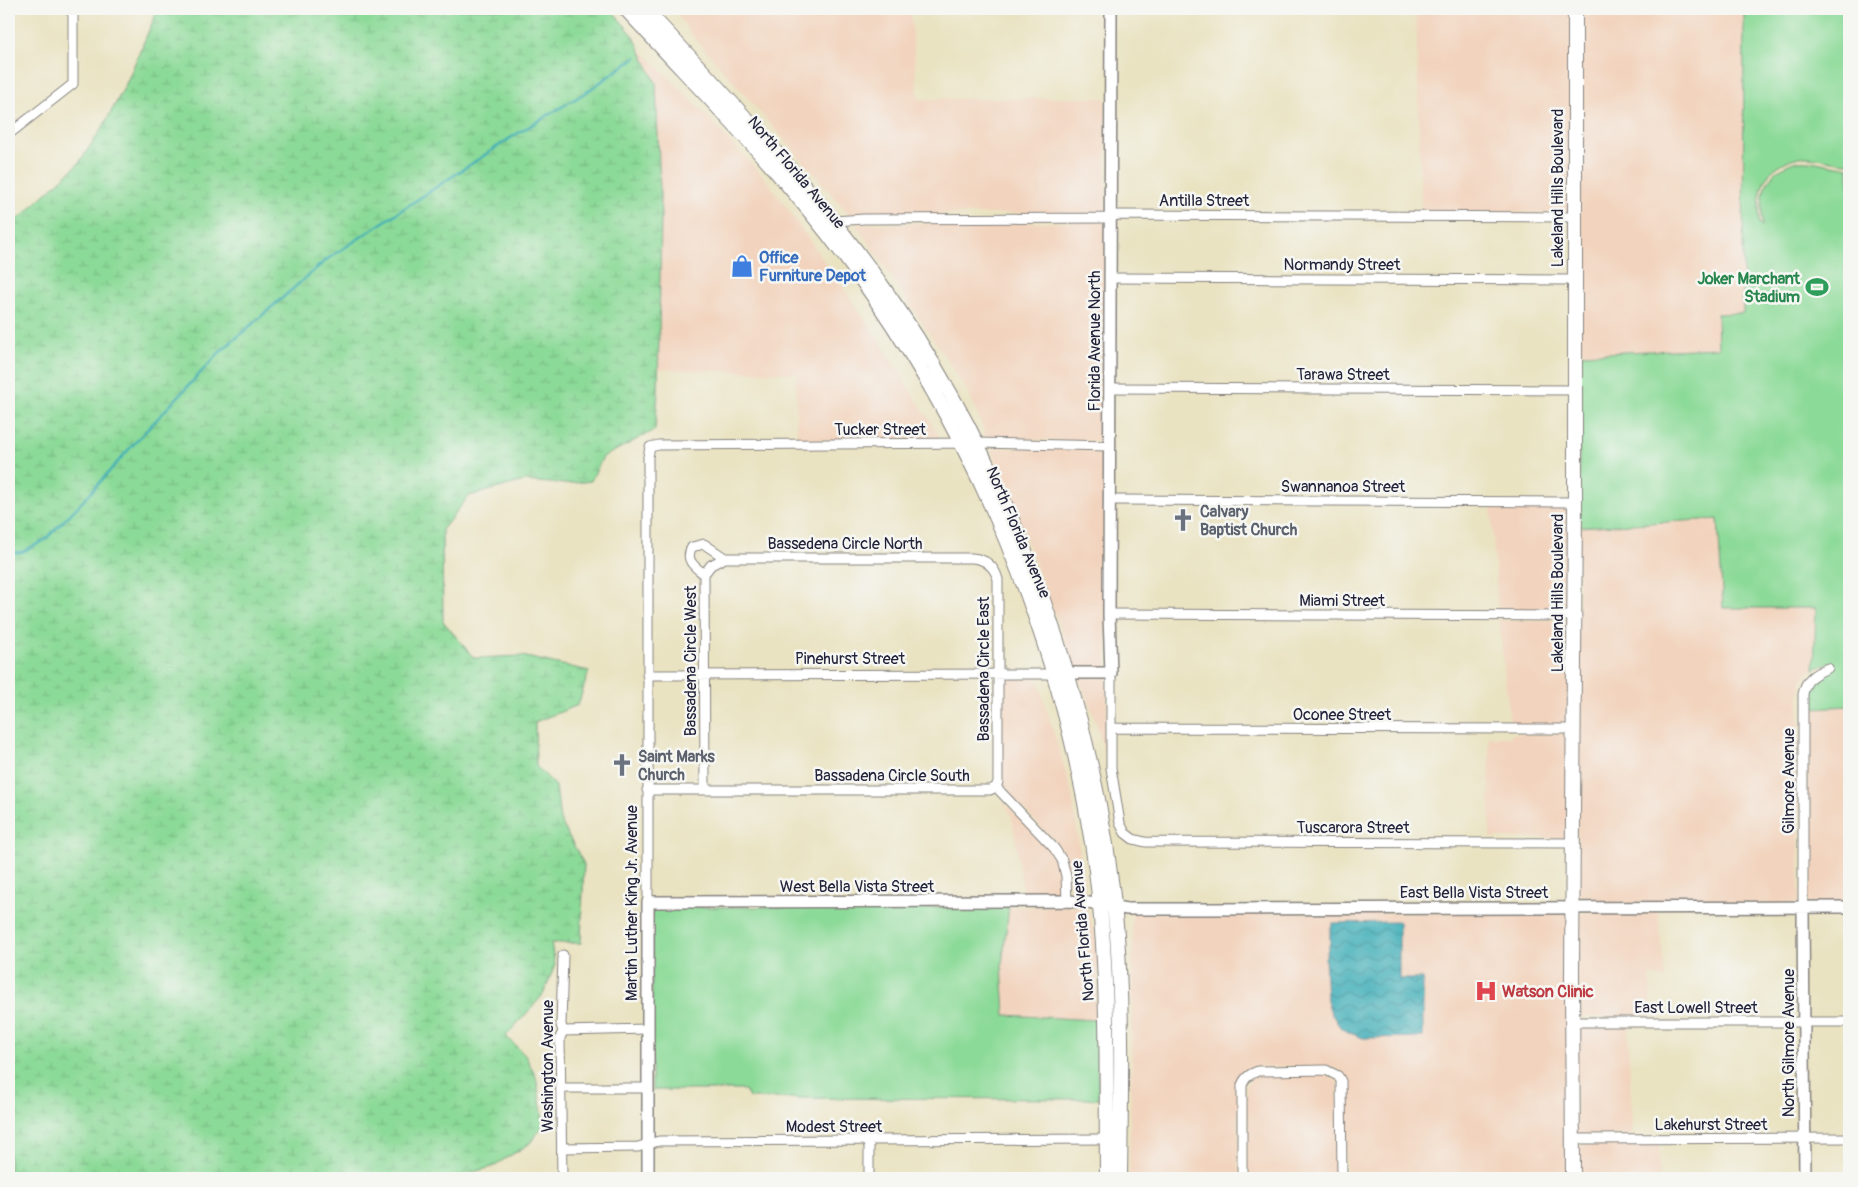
<svg xmlns="http://www.w3.org/2000/svg" width="1858" height="1187" font-family="Pangolin,sans-serif">
	<defs>
		<pattern id="wetland-marsh" width="20" height="14" patternUnits="userSpaceOnUse" patternTransform="scale(1.25)"><rect width="20" height="14" fill="#8cda98"/><path d="M1 5h8M5 5V1M11 12h8M15 12V8" fill="none" stroke="#78bb84"/></pattern>
		<pattern id="water-waves" width="16" height="10" patternUnits="userSpaceOnUse" patternTransform="scale(1.25)"><rect width="16" height="10" fill="#3cadb7"/><path d="M0 5q4-4 8 0t8 0" fill="none" stroke="#328c96"/></pattern>
	</defs>
	<rect width="100%" height="100%" fill="#f6f6f2"/>
	<filter id="ink" filterUnits="userSpaceOnUse"><feTurbulence type="fractalNoise" baseFrequency=".02" numOctaves="2"/><feDisplacementMap in="SourceGraphic" scale="10" xChannelSelector="R" yChannelSelector="G"/><feConvolveMatrix kernelMatrix="1 2 1 2 8 2 1 2 1" color-interpolation-filters="sRGB"/></filter>
	<filter id="wash" filterUnits="userSpaceOnUse"><feTurbulence type="fractalNoise" baseFrequency=".0096" numOctaves="4" result="noise"/><feDisplacementMap in="SourceGraphic" scale="20" xChannelSelector="R" yChannelSelector="G"/><feGaussianBlur stdDeviation="1.12" result="paint"/><feColorMatrix in="noise" values="0 0 0 0 0 0 0 0 0 0 0 0 0 0 0 0 0 1.4 0 .05"/><feComposite in="paint" operator="in"/></filter>
	<g filter="url(#wash)">
		<rect width="100%" height="100%" fill="#eae3c2"/>
		<!-- built -->
		<path fill="#f2d4be" fill-rule="evenodd" d="M674 9H908L911 16 918 99 1106 98V213L850 215 689 31Z
			M1416 9H1571V213L1421 212Z
			M1579 9H1744L1743 314 1718 348 1579 354Z
			M639 48 704 113 769 183 874 332 941 439 797 440 796 373 658 369 661 218 656 84Z
			M1105 222 1106 441 987 439 968 391 856 224Z
			M991 448 1106 450 1107 669H1076Z
			M1491 506H1571L1570 611H1498Z
			M1718 519 1723 608H1816L1814 669 1807 674 1802 681 1799 694V903L1576 904 1579 527Z
			M1499 620H1570V725H1510Z
			M1079 677 1107 678V764L1097 725Z
			M1037 678 1072 793 1086 898 1071 897 1066 859 1058 845 1001 786 1002 679Z
			M1814 679 1813 708 1849 706V903H1807V695L1809 686Z
			M1511 734H1570L1569 838H1490L1489 737H1511Z
			M1001 799 1051 851 1058 862 1062 877 1063 897 1024 898 1012 816Z
			M1067 906 1087 907 1099 951 1095 1020 1005 1016 1002 965 1009 907Z
			M1658 912 1665 979 1650 975 1651 1017H1576V913Z
			M1132 913H1568L1569 1178H1346L1345 1080 1343 1074 1339 1070 1326 1066 1256 1067 1248 1070 1241 1077 1238 1083 1239 1178H1129L1133 975ZM1330 929 1399 979H1423L1327 1001 1325 958 1330 943Z
			M1576 1026H1651L1628 1028 1632 1135H1576Z
			M1258 1075H1325L1335 1079 1338 1082 1339 1178H1247L1246 1086 1252 1078Z
			M1659 1143V1178H1577L1576 1144H1633V1147Z"/>
		<!-- green -->
		<path fill="#8cda98" stroke="#577e6a" d="M1744 9H1849V163C1834 163 1821 157 1806 157 1797 156 1788 160 1780 165 1758 178 1759 200 1759 223L1762 227C1762 200 1759 181 1785 166 1792 162 1799 160 1807 161 1822 162 1835 167 1849 167V706L1813 708 1814 679 1833 670 1831 662 1814 669 1816 608H1723L1718 519 1579 527V354L1718 348 1717 314 1743 313Z
			M652 907H1009L1002 965 1005 1015 1095 1020 1099 1099 749 1098 745 1090H652Z"/>
		<!-- wetland -->
		<path fill="url(#wetland-marsh)" stroke="#577e6a" d="M158 9H610L633 35 656 83 661 218 658 393 655 430 603 457 591 481 565 484 524 481 469 496 442 530 443 621 474 658 522 656 589 671 578 705 535 722 536 766 556 786 560 820 584 864 581 943H551L555 965 543 995 506 1036 525 1055 536 1077 544 1125 529 1144 492 1167 451 1178H9V224L23 215 79 163 104 125 126 84Z"/>
		<!-- water -->
		<path fill="url(#water-waves)" stroke="#2f6879" d="M1399 922V979H1423V1037L1363 1038 1350 1033 1340 1027 1331 1013 1327 1001 1325 958 1330 943V929L1333 923Z"/>
		<g fill="none" stroke-linecap="round" stroke-linejoin="round">
			<!-- stream -->
			<path stroke="#3cadb7" stroke-width="2.5" d="M9 553 22 552 45 540 85 499 130 448 220 352 326 260 515 135 585 93 636 57"/>
		</g>
	</g>
	<g filter="url(#ink)">
		<g fill="none" stroke-linecap="round" stroke-linejoin="round">
			<defs>
				<path id="minor" d="M9 134 73 84V15L70 9
					M834 221 864 219 1109 218 1117 215 1575 217
					M1110 278 1574 280
					M1110 388 1575 390
					M1111 500 1575 502
					M704 574C695 567 684 560 692 547L704 544 725 558
					M1109 614 1574 616
					M1111 673V768L1120 823 1125 833 1133 839 1145 842 1572 843
					M647 675 1053 674
					M1111 728 1574 729
					M996 787 1054 848 1062 860 1066 876 1067 901
					M647 790H990L996 787
					M705 790 704 574 711 565 725 558H972C985 559 994 566 998 579V782L996 787
					M648 902V457L650 447 659 445 977 443 1110 446
					M1803 908V694C1806 678 1814 674 1828 668
					M1572 1022H1849
					M563 1031 648 1029
					M562 1088H648
					M1572 1139 1849 1138
					M865 1141 869 1144V1178
					M562 1148 638 1147 659 1141 1106 1139
					M562 1178 560 1038 563 1031 561 1025 563 955
					M1242 1178V1085C1245 1077 1250 1074 1258 1071L1326 1070 1338 1076 1341 1081 1342 1178"/>
				<path id="tertiary" d="M1067 673H1111L1109 614 1111 9
					M1803 908 1805 1178
					M648 1178V902L1067 901 1082 902 1127 909H1204L1849 907"/>
				<path id="primary" d="M626 9C703 93 785 173 852 266 976 436 1059 635 1092 843 1110 956 1106 1065 1107 1178
					M645 9C727 97 809 184 880 283 1012 466 1098 711 1117 935 1123 1016 1121 1097 1120 1178
					M1573 1178 1572 974 1575 502V9"/>
			</defs>
			<!-- minor casing -->
			<use href="#minor" stroke="#86827e" stroke-width="11"/>
			<!-- tertiary casing -->
			<use href="#tertiary" stroke="#86827e" stroke-width="14"/>
			<!-- primary casing -->
			<use href="#primary" stroke="#86827e" stroke-width="16"/>
			<!-- minor -->
			<use href="#minor" stroke="#fff" stroke-width="9"/>
			<!-- tertiary -->
			<use href="#tertiary" stroke="#fff" stroke-width="11"/>
			<!-- primary -->
			<use href="#primary" stroke="#fff" stroke-width="14"/>
		</g>
	</g>
	<!-- icons -->
	<defs>
		<symbol id="shop-bare" viewBox="-9 -9 18 18"><path d="M-5-2.5h2.3a2.7 3.5 0 0 1 5.4 0H5L5.5 6h-11ZM-1.5-2.5h3a1.5 2.3 0 0 0-3 0Z" fill="#3f7fe0" stroke="#f6f6f2" stroke-width="2.5" paint-order="stroke"/></symbol>
		<symbol id="stadium-bare" viewBox="-9 -9 18 18"><path d="M0-5a6.5 5 0 1 0 0 10a6.5 5 0 1 0 0-10ZM-3.5-1.8h7v3.6h-7Z" fill="#2e9e5b" stroke="#f6f6f2" stroke-width="2.5" paint-order="stroke"/></symbol>
		<symbol id="church-bare" viewBox="-9 -9 18 18"><path d="M-1.2-6h2.4v3.5h3.3v2.4h-3.3V6h-2.4V-.1h-3.3v-2.4h3.3Z" fill="#6b7280" stroke="#f6f6f2" stroke-width="2.5" paint-order="stroke"/></symbol>
		<symbol id="hospital-bare" viewBox="-9 -9 18 18"><path d="M-5-5h3v3.5h4V-5h3V5h-3V1.5h-4V5h-3Z" fill="#e0444e" stroke="#f6f6f2" stroke-width="2.5" paint-order="stroke"/></symbol>
	</defs>
	<g fill-rule="evenodd">
		<use href="#shop-bare" x="726" y="250" width="32" height="32"/>
		<use href="#stadium-bare" x="1801" y="271" width="32" height="32"/>
		<use href="#church-bare" x="1167" y="504" width="32" height="32"/>
		<use href="#church-bare" x="606" y="749" width="32" height="32"/>
		<use href="#hospital-bare" x="1470" y="975" width="32" height="32"/>
	</g>
	<g text-anchor="middle" stroke-width="5" stroke-linejoin="round" paint-order="stroke">
		<!-- street labels -->
		<g font-size="16" fill="#22223b" stroke="#f6f6f2">
			<text transform="translate(797 172) rotate(50)" y="6">North Florida Avenue</text>
			<text transform="translate(1557 188) rotate(-90)" y="6">Lakeland Hills Boulevard</text>
			<text x="1204" y="206">Antilla Street</text>
			<text x="1342" y="270">Normandy Street</text>
			<text transform="translate(1094 341) rotate(-90)" y="6">Florida Avenue North</text>
			<text x="1343" y="380">Tarawa Street</text>
			<text x="880" y="435">Tucker Street</text>
			<text x="1343" y="492">Swannanoa Street</text>
			<text transform="translate(1019 532) rotate(67)" y="6">North Florida Avenue</text>
			<text x="845" y="549">Bassedena Circle North</text>
			<text transform="translate(1557 593) rotate(-90)" y="6">Lakeland Hills Boulevard</text>
			<text x="1342" y="606">Miami Street</text>
			<text x="850" y="664">Pinehurst Street</text>
			<text transform="translate(690 661) rotate(-90)" y="6">Bassadena Circle West</text>
			<text transform="translate(983 669) rotate(-90)" y="6">Bassadena Circle East</text>
			<text x="1342" y="720">Oconee Street</text>
			<text x="892" y="781">Bassadena Circle South</text>
			<text transform="translate(1788 781) rotate(-90)" y="6">Gilmore Avenue</text>
			<text x="1353" y="833">Tuscarora Street</text>
			<text x="857" y="892">West Bella Vista Street</text>
			<text x="1474" y="898">East Bella Vista Street</text>
			<text transform="translate(631 903) rotate(-90)" y="6">Martin Luther King Jr. Avenue</text>
			<text transform="translate(1082 931) rotate(-95)" y="6">North Florida Avenue</text>
			<text x="1696" y="1013">East Lowell Street</text>
			<text transform="translate(1788 1043) rotate(-90)" y="6">North Gilmore Avenue</text>
			<text transform="translate(547 1066) rotate(-90)" y="6">Washington Avenue</text>
			<text x="1711" y="1130">Lakehurst Street</text>
			<text x="834" y="1132">Modest Street</text>
		</g>
		<!-- shop labels -->
		<g font-size="16" font-weight="bold" fill="#366cbe" stroke="#f6f6f2" text-anchor="start">
			<text x="759" y="263">Office<tspan x="759" dy="18">Furniture Depot</tspan></text>
		</g>
		<!-- leisure labels -->
		<g font-size="16" font-weight="bold" fill="#27864d" stroke="#f6f6f2" text-anchor="end">
			<text x="1800" y="284">Joker Marchant<tspan x="1800" dy="18">Stadium</tspan></text>
		</g>
		<!-- worship labels -->
		<g font-size="16" font-weight="bold" fill="#5b616d" stroke="#f6f6f2" text-anchor="start">
			<text x="1200" y="517">Calvary<tspan x="1200" dy="18">Baptist Church</tspan></text>
			<text x="638" y="762">Saint Marks<tspan x="638" dy="18">Church</tspan></text>
		</g>
		<!-- health labels -->
		<g font-size="16" font-weight="bold" fill="#be3a42" stroke="#f6f6f2" text-anchor="start">
			<text x="1502" y="997">Watson Clinic</text>
		</g>
	</g>
	<!-- margin -->
	<rect width="1858" height="1187" fill="none" stroke="#f6f6f2" stroke-width="30"/>
</svg>
